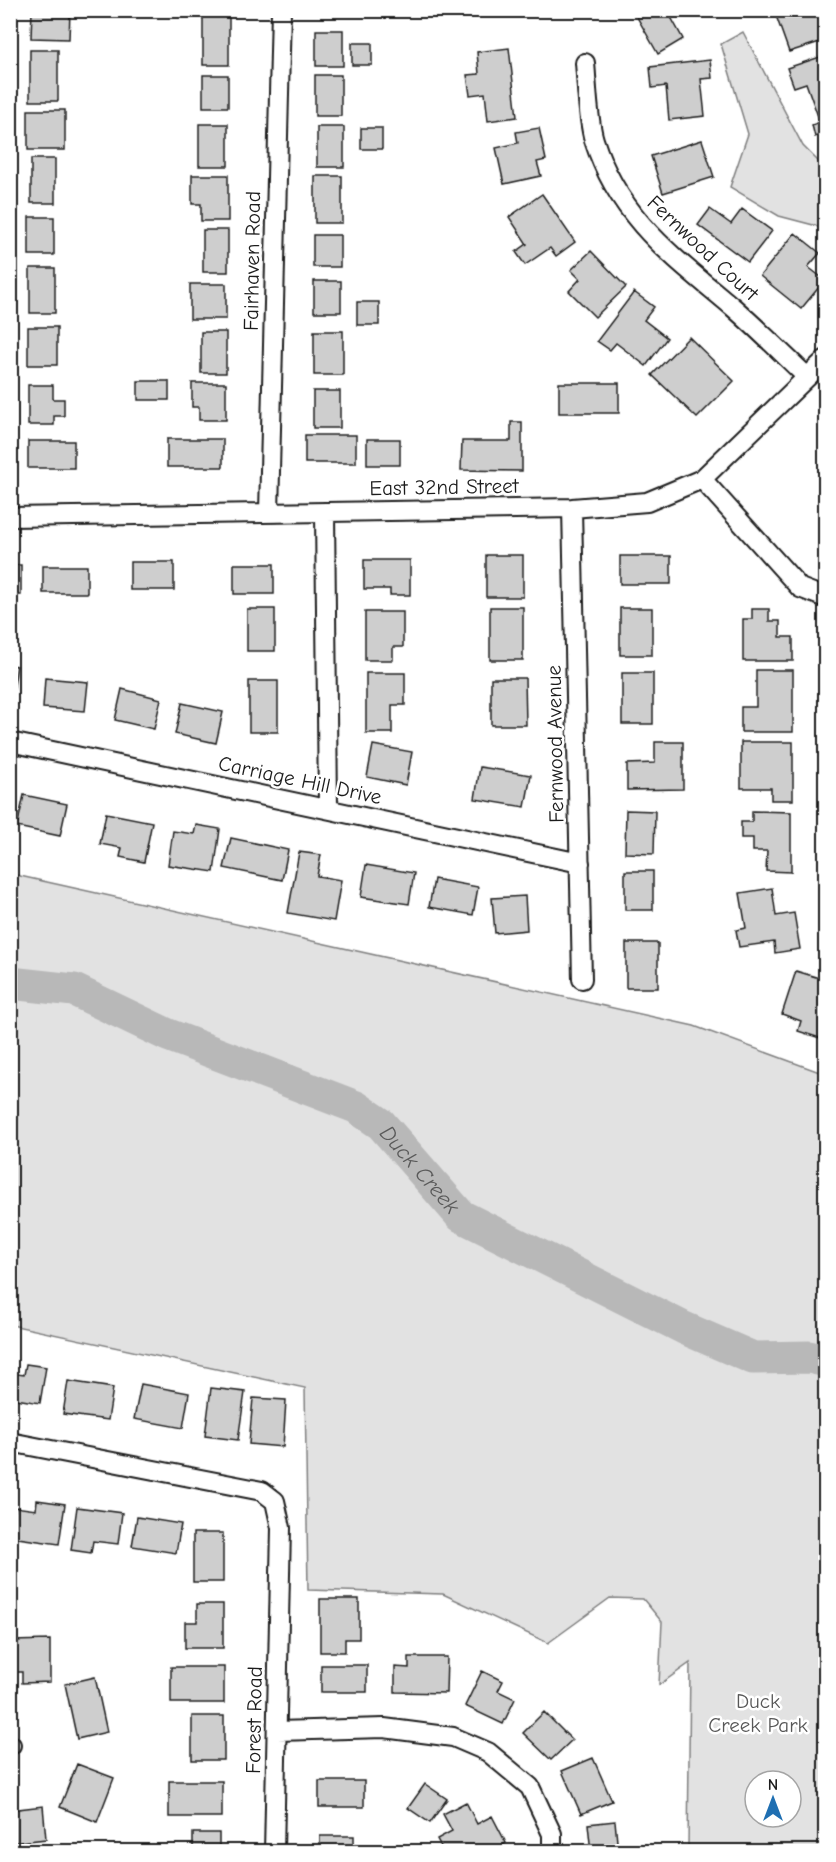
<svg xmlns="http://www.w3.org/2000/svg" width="836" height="1862" font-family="'Comic Neue',sans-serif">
	<rect width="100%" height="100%" fill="#fff"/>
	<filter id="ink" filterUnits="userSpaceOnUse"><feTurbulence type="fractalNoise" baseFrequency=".0167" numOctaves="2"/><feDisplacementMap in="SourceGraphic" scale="12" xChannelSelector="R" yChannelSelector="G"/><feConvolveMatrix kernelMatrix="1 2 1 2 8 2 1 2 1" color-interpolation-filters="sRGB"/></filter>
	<g filter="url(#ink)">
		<!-- green -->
		<path fill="#e2e2e2" stroke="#7f7f7f" stroke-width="1.5" fill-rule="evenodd" d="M743 32 803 146 825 168V238L817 226 779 216 730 187 748 134 721 44Z
			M11 874 694 1026 825 1074V1851H688L690 1663 659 1685 662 1622 643 1599 610 1598 548 1643 443 1594 308 1590 305 1388 11 1325ZM755 1781H791V1817H755Z"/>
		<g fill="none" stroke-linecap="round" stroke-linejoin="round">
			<!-- river -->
			<path stroke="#b8b8b8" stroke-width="33" id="s1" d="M10 983 74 990 168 1035 356 1107 381 1124 461 1216 684 1328 753 1358 809 1357 826 1361"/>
		</g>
		<!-- building -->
		<path fill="#cecece" stroke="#1c1c1c" stroke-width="1.5" d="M32 10 70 11 69 39 31 38Z
			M633 10H667L683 39 658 54Z
			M774 10H824L826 40 789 52Z
			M203 16H229V65H203Z
			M316 30H343V66H316Z
			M352 43H372V65H352Z
			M509 48 517 117 488 121 485 93 470 95 467 75 479 74 477 52Z
			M30 50H58V101H30Z
			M826 55V133L815 137 812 125 820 122 806 83 794 87 787 68Z
			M710 60 712 78 701 79 705 116 669 120 666 86 652 88 650 67Z
			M203 75H228V107H203Z
			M315 75H341V116H315Z
			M28 110H65V150H28Z
			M199 124H228V166H199Z
			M317 127H344V167H317Z
			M361 128H382V149H361Z
			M539 128 546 160 537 162 541 176 504 184 496 148 518 143 516 132Z
			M702 140 714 177 663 193 651 156Z
			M31 159H55V203H31Z
			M192 175H228V221H201V204H192Z
			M315 176H342V223H315Z
			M542 194 575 242 556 256 550 248 525 265 516 252 527 244 509 217Z
			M710 209 731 224 742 209 772 231 748 262 698 225Z
			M29 217H54V255H29Z
			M203 230H228V272H203Z
			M795 233 820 253 808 267 825 280 801 309 760 276Z
			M313 235H340V267H313Z
			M591 251 626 287 595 317 569 291 580 279 571 270Z
			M30 268H55V313H30Z
			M314 281H341V312H314Z
			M190 284H226V319H190Z
			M634 292 654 307 644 320 667 338 646 366 616 343 610 350 597 341Z
			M357 302H379V325H357Z
			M28 327H57V365H28Z
			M314 331H343V375H314Z
			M201 332H226V373H201Z
			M689 337 734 381 697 418 652 375Z
			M138 381H169V400H138Z
			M192 383H226V420H199V407H192Z
			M559 383H619V413H559Z
			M28 385H53V399H64V416H54V425H28Z
			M313 391H340V428H313Z
			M511 422H522V471L461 470 462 441H511Z
			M305 435H356V463H305Z
			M167 439H223V467H167Z
			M367 439H400V465H367Z
			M28 441H74V468H28Z
			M486 555H523V597H486Z
			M620 556H671V584H620Z
			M364 560H410V595H390V589H364Z
			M130 562H174V590H130Z
			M234 564H274V594H234Z
			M10 565H21V595H10Z
			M43 566H87V593H43Z
			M490 607H523V660H490Z
			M620 608H652V655H620Z
			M247 609H275V651H247Z
			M752 609H769V621H780V637H793V661H743V619H752Z
			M365 612H403V647H393V660H365Z
			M10 665 17 666 12 699 10 698Z
			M756 670H793V732H741V707H756Z
			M366 673H405V705H392V733H366Z
			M622 673H653V724H622Z
			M45 678 88 682 85 711 43 708Z
			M491 678H525L526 725H491Z
			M249 681H278V732H249Z
			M122 689 161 699 154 729 115 720Z
			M182 703 223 712 216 743 175 734Z
			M655 742H683V789L627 790V764L655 763Z
			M741 742H793V800H771V788H741Z
			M373 745 412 752 406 785 367 777Z
			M480 767 531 775 525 807 475 799Z
			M24 795 67 804 60 836 17 827Z
			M626 810 655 811 654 854 625 853Z
			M752 811 791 812V872L766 871 767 851H753V838H741V822H752Z
			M106 813 152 822 144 862 120 857 122 848 100 844Z
			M196 825 220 829 214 872 168 865 173 831 194 834Z
			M231 838 288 850 282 880 224 868Z
			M299 852 321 855 317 876 341 880 334 921 288 913Z
			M366 865 414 873 409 904 361 897Z
			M625 871H653V910H625Z
			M434 879 478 887 473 915 429 907Z
			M772 888 776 916 794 913 800 949 775 953 774 942 739 947 736 930 746 928 740 893Z
			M525 896 527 930 495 933 492 898Z
			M626 943H658V988H626Z
			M796 971 826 980V1040L798 1031 801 1021 782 1014Z
			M26 1364 46 1367 40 1403 10 1398V1373L24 1375Z
			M68 1381 113 1388 108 1420 63 1414Z
			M141 1384 189 1393 183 1428 134 1419Z
			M211 1388 245 1392 238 1440 205 1436Z
			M253 1398 286 1400 283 1447 249 1444Z
			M37 1500 65 1504 59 1544 11 1537 15 1507 36 1510Z
			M77 1507 122 1513 118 1544 93 1541 91 1553 71 1550Z
			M137 1517 181 1524 176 1553 132 1546Z
			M193 1533H223V1582H193Z
			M320 1599H359V1639H345V1652H320Z
			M197 1604H223V1648H185V1622H197Z
			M50 1640V1682L22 1683V1672H10L12 1641Z
			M409 1657H447L446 1693 395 1692V1667L409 1668Z
			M321 1665H367V1692H321Z
			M171 1667H224V1703H171Z
			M482 1671 503 1681 498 1691 515 1699 503 1724 465 1706Z
			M95 1677 107 1732 77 1739 65 1684Z
			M544 1712 572 1740 551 1760 523 1733Z
			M192 1716H224V1760H192Z
			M593 1758 612 1801 581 1814 562 1771Z
			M77 1764 114 1778 97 1822 60 1807Z
			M169 1781H222V1817H169Z
			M319 1781H364V1807H319Z
			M425 1784 447 1799 430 1823 408 1808Z
			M466 1802 477 1824 492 1816 506 1843 490 1852H444L437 1839 452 1831 443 1814Z
			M43 1806 46 1839 10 1843V1810Z
			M615 1821 618 1852H591L588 1824Z
			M193 1833H219V1852H193Z
			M320 1836H354V1852H320Z"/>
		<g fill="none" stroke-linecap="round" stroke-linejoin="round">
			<defs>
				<path id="minor" d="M585 63C587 84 588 121 594 140 619 219 674 257 734 308 759 330 783 354 807 377
					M702 479 800 588 826 598
					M572 508 582 979
					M325 512 328 808
					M269 513 281 10
					M10 517 572 508 647 502 702 479 826 359
					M10 742 580 863
					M10 1442 262 1491 275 1501 281 1528 274 1852
					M277 1731 384 1728 453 1737 488 1752 530 1787 552 1834V1852
					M10 1745H11"/>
			</defs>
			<!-- minor casing -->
			<use href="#minor" stroke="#1c1c1c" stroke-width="22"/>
			<!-- minor -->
			<use href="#minor" stroke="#fff" stroke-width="18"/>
		</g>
	</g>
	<g text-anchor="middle" stroke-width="5" stroke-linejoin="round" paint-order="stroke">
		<!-- street labels -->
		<g font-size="21" fill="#1c1c1c" stroke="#fff">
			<text transform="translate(703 248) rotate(43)" y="7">Fernwood Court</text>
			<text transform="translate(252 261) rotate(-89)" y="7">Fairhaven Road</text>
			<text transform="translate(444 487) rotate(-1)" y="7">East 32nd Street</text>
			<text transform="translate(555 744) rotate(-91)" y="7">Fernwood Avenue</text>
			<text transform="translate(300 780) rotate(12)" y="7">Carriage Hill Drive</text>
			<text transform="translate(254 1720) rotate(-89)" y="7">Forest Road</text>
		</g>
		<!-- park labels -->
		<g font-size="21" fill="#575757" stroke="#fff">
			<text x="758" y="1708">Duck<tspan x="758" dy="24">Creek Park</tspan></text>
		</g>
		<!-- water labels -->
		<g font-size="22" font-style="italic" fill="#5a5a5a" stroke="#fff">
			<text dy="8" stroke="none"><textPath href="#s1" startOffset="460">Duck Creek</textPath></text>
		</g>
	</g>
	<!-- margin -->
	<rect width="836" height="1862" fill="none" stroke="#fff" stroke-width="36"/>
	<rect x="18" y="18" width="800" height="1826" fill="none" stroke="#1c1c1c" stroke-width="2" filter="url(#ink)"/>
	<!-- north arrow -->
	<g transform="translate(773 1799)"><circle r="28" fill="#ffffff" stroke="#a4a4a4" stroke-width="1.5"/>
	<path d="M0-4.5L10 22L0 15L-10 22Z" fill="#1f6fb2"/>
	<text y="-9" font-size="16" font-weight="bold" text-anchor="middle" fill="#1c1c1c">N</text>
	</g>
</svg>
